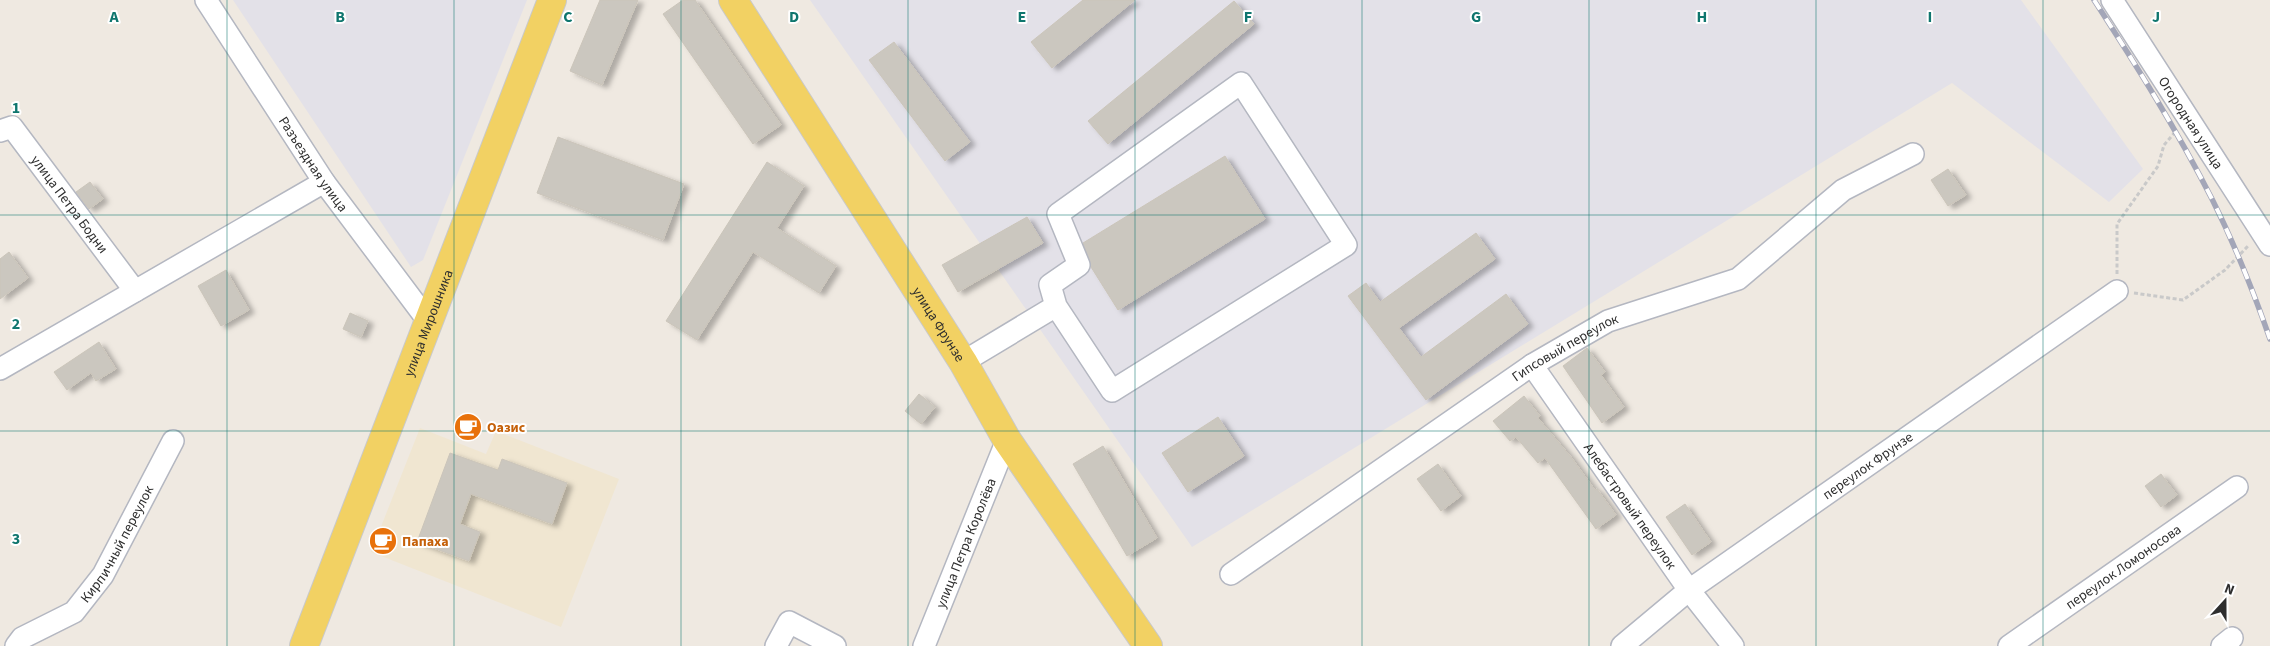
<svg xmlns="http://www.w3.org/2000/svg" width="2270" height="646" font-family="'Source Sans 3',sans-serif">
	<defs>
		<filter id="shadow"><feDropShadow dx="5.5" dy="3" stdDeviation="2.5" flood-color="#0004"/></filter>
	</defs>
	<rect width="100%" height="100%" fill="#efe9e1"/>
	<!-- industrial -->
	<path fill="#e3e1e8" d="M233 0H527L423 260 411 267Z
		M810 0H2021L2143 169 2109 202 1952 83 1192 547Z"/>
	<!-- education -->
	<path fill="#f0e6d1" d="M420 428 486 454 496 431 619 479 561 627 371 552Z"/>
	<!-- building -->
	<path fill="#cbc7bf" stroke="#cbc5ba" filter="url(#shadow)" d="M600 0H638L602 85 570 71Z
		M683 0H695L781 125 753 144 663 14Z
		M1083 0H1135L1052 68 1031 42Z
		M1234 1 1254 24 1108 144 1088 121Z
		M894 42 970 142 945 161 869 60Z
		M558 137 684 184 663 240 537 193Z
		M1225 156 1265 219 1118 310 1091 267 1083 243Z
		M767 162 804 186 777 228 836 266 819 293 753 252 697 340 666 321Z
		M1948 169 1966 195 1948 206 1931 180Z
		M90 182 103 199 89 209 76 192Z
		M1027 217 1043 243 958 292 942 265Z
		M1476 233 1495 259 1399 328 1421 357 1506 294 1528 324 1426 400 1348 296 1366 283 1380 302Z
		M9 252 28 278 0 299V259Z
		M226 270 249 310 221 326 198 286Z
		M350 313 368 321 361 337 343 329Z
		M99 342 116 369 96 381 91 373 67 390 54 372Z
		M1587 348 1605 372 1601 375 1624 407 1602 423 1563 366Z
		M919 394 935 407 921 424 905 411Z
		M1524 396 1540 416 1538 418 1571 457 1595 490 1597 489 1616 515 1596 529 1545 458 1538 463 1516 437 1510 441 1493 421Z
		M1218 417 1244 456 1188 492 1162 453Z
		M1103 446 1157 538 1127 556 1073 464Z
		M450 453 498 470 502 459 567 483 552 524 471 494 460 524 480 532 469 561 417 542Z
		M1438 464 1461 496 1441 511 1417 479Z
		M2161 474 2177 495 2161 507 2145 486Z
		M1685 504 1711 542 1692 555 1666 517Z"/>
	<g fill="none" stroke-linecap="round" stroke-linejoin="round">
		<defs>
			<g id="minor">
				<path id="s1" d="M206 0 324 182 429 322"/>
				<path id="s2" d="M2112 0 2270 245"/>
				<path id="s3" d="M0 131 12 127 135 291"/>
				<path d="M963 362 1056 306 1112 391 1346 245 1241 83 1058 214 1079 265 1050 285 1056 306"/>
				<path id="s4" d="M1532 365 1689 590 1733 646"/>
				<path d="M0 369 324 182"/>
				<path id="s5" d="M1231 574 1532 365 1608 321 1738 279 1843 190 1913 154"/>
				<path id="s6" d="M16 646 22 638 74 612 103 575 173 441"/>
				<path d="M776 646 789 622 835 646"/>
				<path id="s7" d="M924 646 1007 440"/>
				<path id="s8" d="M1622 646 1689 590 2117 291"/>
				<path id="s9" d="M2009 646 2237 487"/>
				<path d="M2222 646 2232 638"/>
			</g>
			<g id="major">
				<path id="s10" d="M733 0 963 362 1007 440 1148 646"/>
				<path id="s11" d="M304 646 552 0"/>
			</g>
		</defs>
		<!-- minor casing -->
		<use href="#minor" stroke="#b4b7c1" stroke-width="24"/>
		<!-- major casing -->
		<use href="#major" stroke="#c9c9c9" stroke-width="30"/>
		<!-- path -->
		<path stroke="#c9c9c9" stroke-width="3" stroke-dasharray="4 2.5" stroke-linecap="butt" d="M2117 274V224L2158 166 2164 145 2176 131
			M2134 293 2183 300 2225 270 2249 245"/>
		<!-- minor -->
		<use href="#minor" stroke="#fff" stroke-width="21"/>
		<!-- major -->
		<use href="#major" stroke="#f2d163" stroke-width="28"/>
		<defs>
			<path id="rail" d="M2094 0C2136 65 2177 130 2212 199 2234 243 2254 293 2270 339"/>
		</defs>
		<!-- rail casing -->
		<use href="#rail" stroke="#a3a6b8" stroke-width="5.5"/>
		<!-- rail -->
		<use href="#rail" stroke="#fff" stroke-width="4" stroke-dasharray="11" stroke-linecap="butt"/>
	</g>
	<!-- grid -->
	<path fill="none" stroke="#0f766e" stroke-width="1" stroke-opacity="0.55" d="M227 0V646M454 0V646M681 0V646M908 0V646M1135 0V646M1362 0V646M1589 0V646M1816 0V646M2043 0V646M0 215H2270M0 431H2270"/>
	<!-- icons -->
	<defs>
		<symbol id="cafe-disc" viewBox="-11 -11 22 22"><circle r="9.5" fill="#e8710a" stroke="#fff"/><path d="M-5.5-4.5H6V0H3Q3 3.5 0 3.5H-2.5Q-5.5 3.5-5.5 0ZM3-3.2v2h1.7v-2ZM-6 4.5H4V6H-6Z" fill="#fff"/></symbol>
	</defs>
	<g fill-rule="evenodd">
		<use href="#cafe-disc" x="452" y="411" width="32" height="32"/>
		<use href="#cafe-disc" x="367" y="525" width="32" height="32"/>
	</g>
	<g text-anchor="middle" stroke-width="4" stroke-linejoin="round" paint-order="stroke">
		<!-- street labels -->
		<g font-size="14" fill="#2e2e2e" stroke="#fff">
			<text dy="5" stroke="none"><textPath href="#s2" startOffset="146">Огородная улица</textPath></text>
			<text dy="5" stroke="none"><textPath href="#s1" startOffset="196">Разъездная улица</textPath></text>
			<text dy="5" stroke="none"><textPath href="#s3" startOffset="109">улица Петра Бодни</textPath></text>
			<text dy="5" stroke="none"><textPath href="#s11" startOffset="346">улица Мирошника</textPath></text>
			<text dy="5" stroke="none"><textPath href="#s10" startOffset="384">улица Фрунзе</textPath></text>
			<text dy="5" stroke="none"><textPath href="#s5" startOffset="404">Гипсовый переулок</textPath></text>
			<text dy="5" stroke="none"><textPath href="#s8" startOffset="305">переулок Фрунзе</textPath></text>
			<text dy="5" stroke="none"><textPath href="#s4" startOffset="172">Алебастровый переулок</textPath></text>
			<text dy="5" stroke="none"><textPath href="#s6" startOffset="149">Кирпичный переулок</textPath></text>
			<text dy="5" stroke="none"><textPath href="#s7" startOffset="111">улица Петра Королёва</textPath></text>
			<text dy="5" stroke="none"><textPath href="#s9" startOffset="139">переулок Ломоносова</textPath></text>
		</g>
		<!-- food labels -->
		<g font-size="14" font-weight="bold" fill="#c56008" stroke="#fff" text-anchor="start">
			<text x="487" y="432">Оазис</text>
			<text x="402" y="546">Папаха</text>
		</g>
	</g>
	<g font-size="16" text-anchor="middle" font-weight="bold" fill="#0f766e" stroke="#fff" stroke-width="4" stroke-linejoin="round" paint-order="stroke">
		<text x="114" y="22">A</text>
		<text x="340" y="22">B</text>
		<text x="568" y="22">C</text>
		<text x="794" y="22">D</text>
		<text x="1022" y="22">E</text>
		<text x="1248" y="22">F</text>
		<text x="1476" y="22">G</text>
		<text x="1702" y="22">H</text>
		<text x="1930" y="22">I</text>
		<text x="2156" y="22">J</text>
		<text x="16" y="113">1</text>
		<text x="16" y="329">2</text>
		<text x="16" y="544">3</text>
	</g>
	<!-- north arrow -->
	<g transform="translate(2225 601) rotate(21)" stroke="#ffffff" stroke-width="4" paint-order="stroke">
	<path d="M0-4L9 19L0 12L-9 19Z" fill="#2e2e2e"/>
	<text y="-8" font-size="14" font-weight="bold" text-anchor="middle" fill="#2e2e2e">N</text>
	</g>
</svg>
